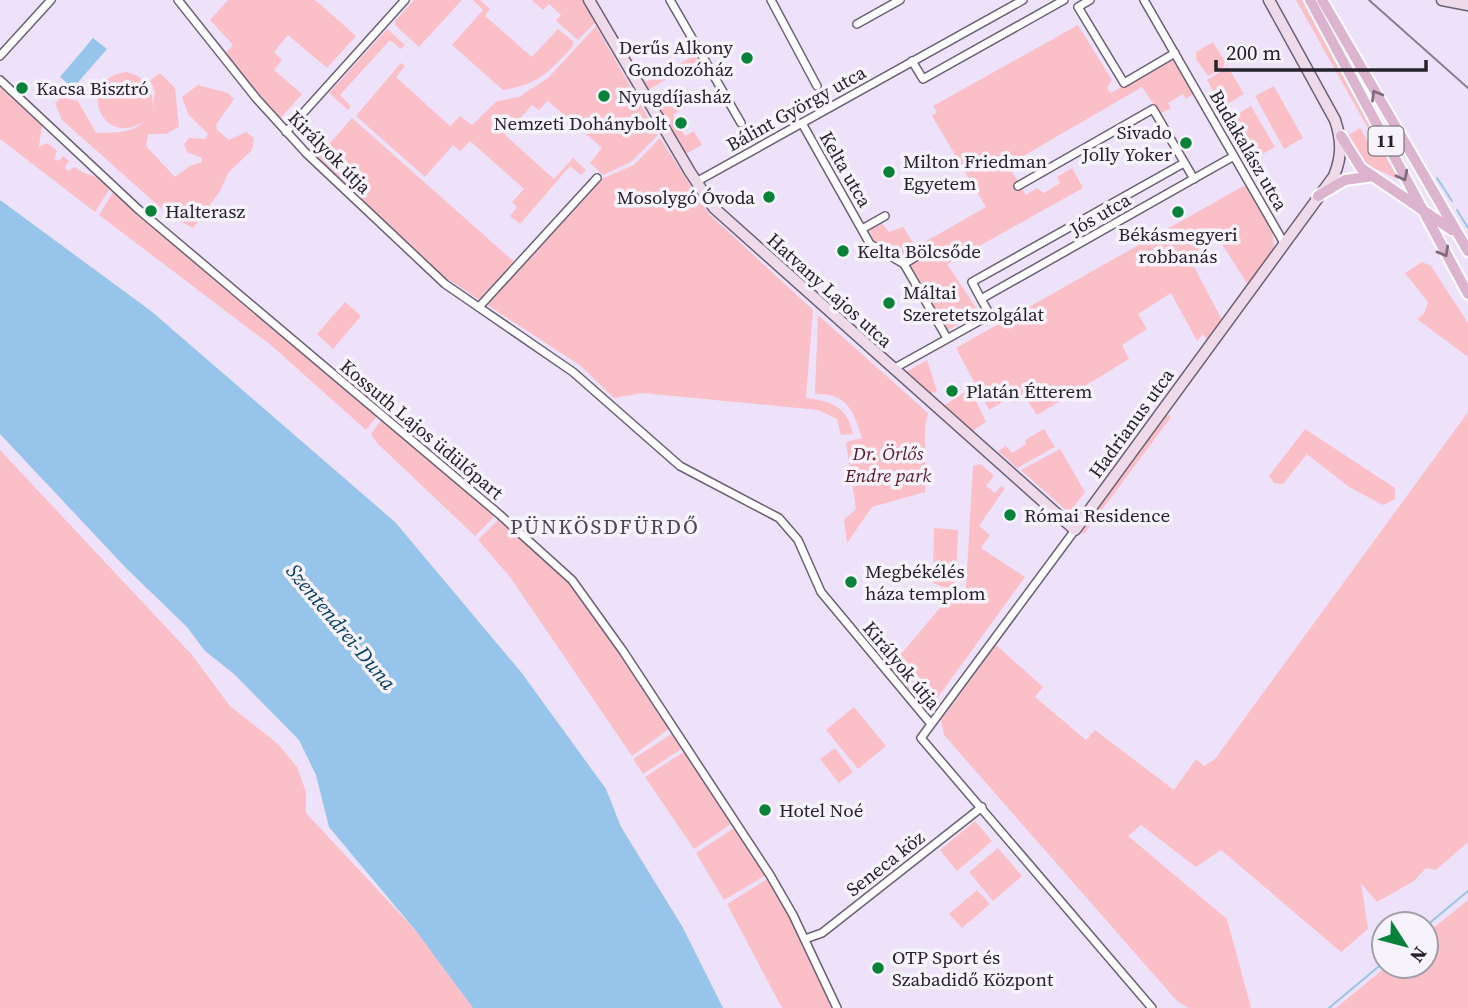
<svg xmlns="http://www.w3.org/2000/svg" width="1468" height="1008" font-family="'Source Serif 4',serif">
	<rect width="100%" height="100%" fill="#ede2fa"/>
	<!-- green -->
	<path fill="#fbbfc7" d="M228 0H315L356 36 327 68 288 35 274 52 282 60 274 70 302 94 279 120 225 54 233 45 210 20Z
		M414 0H462L419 47 395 25V21Z
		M473 0H480L490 9 485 16 532 57 558 29 574 42 572 47C548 73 539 84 503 90L452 45 483 10Z
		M532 0H582L595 23 578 40 556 21 561 15 549 4 543 10Z
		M596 0 646 82 697 54 700 60 648 90Z
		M1296 0H1302L1404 182 1367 165 1347 136 1360 128 1370 145 1375 141Z
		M1078 25 1112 80 1107 88 1111 93 1174 57 1195 93 1186 99 1183 94 1168 103 1171 108 1160 114 1142 87 1008 165 1026 195 1037 188 1044 193 1060 183 1057 177 1072 168 1083 188 947 264 977 309 976 315 946 331 905 260 875 244 868 227 880 221 889 232 903 227 916 247 986 207 932 116 937 112 933 106Z
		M596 26 658 135 631 162 603 175 590 163 602 148 548 101 539 110 532 105 505 135 554 179 573 158 586 170 581 175 570 166 520 224 510 216 517 207 512 202 524 189 470 141 460 151 453 145 425 177 356 116 401 63 405 66 396 77 450 126 460 116 472 125 497 101 519 97 548 78Z
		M387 29 405 45 401 49 390 40 340 95 351 106 348 110 329 93Z
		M1213 42 1227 65 1208 76 1196 59V52Z
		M1228 67 1244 94 1222 107 1207 80Z
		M127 72C146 77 155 90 152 110L155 92 150 80 160 73 175 88 179 127 166 134H148L146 146 175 177 190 166 202 162V158L187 152 184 144 189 138 205 139 208 134 188 114 182 97 198 85 228 93 234 99 216 125 217 130 229 140 246 132 254 138 252 150 228 173 220 191 193 228 170 216 62 120 55 103 62 97 78 101 96 133C113 132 133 134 144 121 101 151 74 78 127 72Z
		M0 86 42 123 39 147 47 143 57 151 54 159 59 161 63 156 69 161 65 167 68 171 75 167C87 177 100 175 112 185L95 212 0 139Z
		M1274 86 1303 138 1284 149 1255 96Z
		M678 93 686 107 673 115 685 136 694 131 702 145 686 154 658 105Z
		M1251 106 1275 147 1257 157 1233 117Z
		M352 118 520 267 599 180 634 165 660 138 708 213 813 310 806 398C831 401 848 407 853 434L841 435 837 419 818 410 642 393 614 398 581 366 443 276 316 159Z
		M1247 184 1272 228 1274 250 1248 285 1217 236 1189 257 1222 320 1207 340 1203 334 1197 341 1171 293 1138 314 1147 329 1122 345 1129 359 1037 415 1024 396 1013 403 1009 398 989 410 956 348Z
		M115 189 147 222 378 415 366 430 272 346 99 215Z
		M1422 262 1431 266 1468 323V357L1417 319 1424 314 1428 302 1405 273Z
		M345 302 361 316 333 349 317 334Z
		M818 315 928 413 925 426V492L872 507 847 543 844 520 856 509 846 442 862 438C853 411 848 393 815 394Z
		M927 360 937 391C924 399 913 382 903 374Z
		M970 389 986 422 971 432 943 406Z
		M1468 412V842L1436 870 1426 868 1414 881 1377 902 1361 883 1368 929 1341 952 1221 850 1196 867 1141 825 1128 836 1227 919 1251 1008H1189L1177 1001 944 735 941 720 996 645 1043 687 1035 697 1086 740 1095 730 1174 790 1196 759 1204 766 1215 759Z
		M1166 413 1171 417 1084 534 1079 531Z
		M382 419 496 515 475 536 377 443 371 434Z
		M1044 429 1055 447 1017 468 998 451 1006 446 1012 453 1026 444 1025 440Z
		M1305 429 1395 488V499L1383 505 1349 487 1307 454 1283 484 1274 483 1269 476Z
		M1060 449 1085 492 1069 513 1021 470Z
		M0 450 192 655 230 706 278 744 297 767 306 792V813L416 931 473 1008H0Z
		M981 464 994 476 986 486 995 493 1001 486 1005 488 979 526 990 535 981 548 1025 577 928 711 890 667 945 602 958 596 966 587 973 466Z
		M500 518 575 588 670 728 632 756 510 577 478 540Z
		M934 528 958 530 956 581 948 589 933 583Z
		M854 707 886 746 858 769 826 730Z
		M673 733 683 748 643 774 633 759Z
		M835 748 853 772 839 783 820 759Z
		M685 751 731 824 694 849 645 777Z
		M975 821 992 841 957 871 940 850Z
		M734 828 766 875 724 900 696 853Z
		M998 848 1022 876 993 901 969 872Z
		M769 878 789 913 832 1006 830 1008H782L727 904Z
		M977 890 990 904 962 928 949 914Z
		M1468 900V1008H1336L1387 966H1426V934Z"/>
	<!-- water -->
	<path fill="#97c4ea" d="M93 38 107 49 73 88 60 77Z
		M0 200 151 311 395 522 521 672 606 789 621 827 682 926 723 1008H473L416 931 329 827 316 775 299 740 234 674 205 651 187 627 126 568 0 434Z"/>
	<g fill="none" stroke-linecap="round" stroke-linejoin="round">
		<!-- stream -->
		<path stroke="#97c4ea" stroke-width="2" d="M1437 178 1452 201
			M1457 210 1468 228
			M1426 926 1468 891
			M1329 1008 1384 962"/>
		<defs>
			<path id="street" d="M178 0 256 98 306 153 445 284 573 372 680 466 779 518 798 540 821 592 931 724
				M670 0 741 123
				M771 0 817 86
				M1090 0 1078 7 1124 83 1175 53
				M1144 0 1284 243
				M857 24 900 0
				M0 56 51 0
				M912 61 923 79 1064 0
				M0 80 139 210 499 514 572 580 623 651 770 875 793 915 837 1008
				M803 125 870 244 904 264 947 338
				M286 132 405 0
				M696 182 1023 0
				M1018 186 1153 109 1194 179
				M862 229 885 216
				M904 264 922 253
				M981 299 972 282 1184 163
				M479 307 597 178
				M893 369 990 315 981 299 1234 156
				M1075 530 921 738 1152 1008
				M805 939 822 933 982 807"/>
			<path id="secondary" d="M589 0 690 172 714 208 1075 530 1334 176C1342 156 1342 141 1335 120L1269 0
				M1442 0 1468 5"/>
			<path id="primary" d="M1310 0 1468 294
				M1322 0 1468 251
				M1341 136 1361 168 1452 230
				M1318 196 1345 180 1373 176"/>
		</defs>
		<!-- street casing -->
		<use href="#street" stroke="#6a6075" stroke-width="10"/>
		<!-- secondary casing -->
		<use href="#secondary" stroke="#6a6075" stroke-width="13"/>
		<!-- primary casing -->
		<use href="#primary" stroke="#fff" stroke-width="14"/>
		<!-- street -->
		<use href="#street" stroke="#fff" stroke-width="7"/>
		<!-- secondary -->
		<use href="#secondary" stroke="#eedae8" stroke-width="10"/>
		<!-- primary -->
		<use href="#primary" stroke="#dcb4d0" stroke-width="10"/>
		<!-- tram -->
		<path stroke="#857e8e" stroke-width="2" d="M1369 0 1468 88"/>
	</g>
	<!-- one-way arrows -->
	<defs><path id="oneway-chevron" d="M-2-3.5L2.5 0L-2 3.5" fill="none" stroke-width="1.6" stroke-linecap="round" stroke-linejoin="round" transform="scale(1.75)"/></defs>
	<g stroke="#816b7d">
		<use href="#oneway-chevron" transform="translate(1376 95) rotate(-120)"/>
		<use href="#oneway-chevron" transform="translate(1403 176) rotate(63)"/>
		<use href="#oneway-chevron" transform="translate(1444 252) rotate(61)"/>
	</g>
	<!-- markers -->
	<g fill="#088139" stroke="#f7f3fc" stroke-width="2.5">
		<circle cx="747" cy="58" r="7"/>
		<circle cx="22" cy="88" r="7"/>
		<circle cx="604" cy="96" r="7"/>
		<circle cx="681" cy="123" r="7"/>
		<circle cx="1186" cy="143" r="7"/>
		<circle cx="889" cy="172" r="7"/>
		<circle cx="769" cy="197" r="7"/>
		<circle cx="151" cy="211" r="7"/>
		<circle cx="1178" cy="212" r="7"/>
		<circle cx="843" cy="251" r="7"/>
		<circle cx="889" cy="303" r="7"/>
		<circle cx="952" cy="391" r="7"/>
		<circle cx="1010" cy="515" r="7"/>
		<circle cx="851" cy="582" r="7"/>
		<circle cx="765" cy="810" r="7"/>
		<circle cx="878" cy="968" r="7"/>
	</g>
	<g text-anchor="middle" stroke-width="7" stroke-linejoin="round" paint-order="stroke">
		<!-- shield labels -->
		<rect fill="#f7f3fc" stroke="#656169" stroke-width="2" x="1368.5" y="126.5" width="35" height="29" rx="5"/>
		<g font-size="18" font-weight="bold" fill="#26222a">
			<text x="1386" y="147">11</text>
		</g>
		<!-- poi labels -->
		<g font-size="19" fill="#26222a" stroke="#f7f3fc" text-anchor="start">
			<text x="733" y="54" text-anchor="end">Derűs Alkony<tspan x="733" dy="22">Gondozóház</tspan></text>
			<text x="36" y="95">Kacsa Bisztró</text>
			<text x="618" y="103">Nyugdíjasház</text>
			<text x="667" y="130" text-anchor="end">Nemzeti Dohánybolt</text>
			<text x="1172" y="139" text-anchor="end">Sivado<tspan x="1172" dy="22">Jolly Yoker</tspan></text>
			<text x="903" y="168">Milton Friedman<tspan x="903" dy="22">Egyetem</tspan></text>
			<text x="755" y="204" text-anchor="end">Mosolygó Óvoda</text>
			<text x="165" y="218">Halterasz</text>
			<text x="1178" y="241" text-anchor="middle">Békásmegyeri<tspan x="1178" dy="22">robbanás</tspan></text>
			<text x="857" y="258">Kelta Bölcsőde</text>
			<text x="903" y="299">Máltai<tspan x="903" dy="22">Szeretetszolgálat</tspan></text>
			<text x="966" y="398">Platán Étterem</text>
			<text x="1024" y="522">Római Residence</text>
			<text x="865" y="578">Megbékélés<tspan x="865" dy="22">háza templom</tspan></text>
			<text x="779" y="817">Hotel Noé</text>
			<text x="892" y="964">OTP Sport és<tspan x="892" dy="22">Szabadidő Központ</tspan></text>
		</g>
		<!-- street labels -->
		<g font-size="19" fill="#26222a" stroke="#f7f3fc">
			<text transform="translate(796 108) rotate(-29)" y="7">Bálint György utca</text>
			<text transform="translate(1249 150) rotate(60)" y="7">Budakalász utca</text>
			<text transform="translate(330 152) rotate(45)" y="7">Királyok útja</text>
			<text transform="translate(846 169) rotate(60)" y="7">Kelta utca</text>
			<text transform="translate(1100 214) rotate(-30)" y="7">Jós utca</text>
			<text transform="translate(830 290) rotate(42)" y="7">Hatvany Lajos utca</text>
			<text transform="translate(1131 423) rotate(-54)" y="7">Hadrianus utca</text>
			<text transform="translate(422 429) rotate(40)" y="7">Kossuth Lajos üdülőpart</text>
			<text transform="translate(902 665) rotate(50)" y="7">Királyok útja</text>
			<text transform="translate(885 863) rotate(-38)" y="7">Seneca köz</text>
		</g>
		<!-- park labels -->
		<g font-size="19" font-style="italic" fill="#5e1729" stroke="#f7f3fc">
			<text x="888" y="460">Dr. Örlős<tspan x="888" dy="22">Endre park</tspan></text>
		</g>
		<!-- neighbourhood labels -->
		<g font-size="21" letter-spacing="2" fill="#4c4356" stroke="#f7f3fc">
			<text x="605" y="534">PÜNKÖSDFÜRDŐ</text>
		</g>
		<!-- water labels -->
		<g font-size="21" font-style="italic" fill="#094064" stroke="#f7f3fc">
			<text transform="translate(341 627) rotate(50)" y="7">Szentendrei-Duna</text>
		</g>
	</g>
	<!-- north arrow -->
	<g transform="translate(1405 945) rotate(126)"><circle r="33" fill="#f7f3fc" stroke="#a39fa8" stroke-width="2"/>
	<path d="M0-5L12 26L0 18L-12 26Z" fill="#088139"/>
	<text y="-10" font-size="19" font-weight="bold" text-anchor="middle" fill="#26222a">N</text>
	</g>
	<!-- scale -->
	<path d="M1216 60v10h210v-10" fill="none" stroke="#26222a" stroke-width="3.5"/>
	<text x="1226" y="60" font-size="21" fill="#26222a" stroke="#f7f3fc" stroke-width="5" paint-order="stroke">200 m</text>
</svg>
